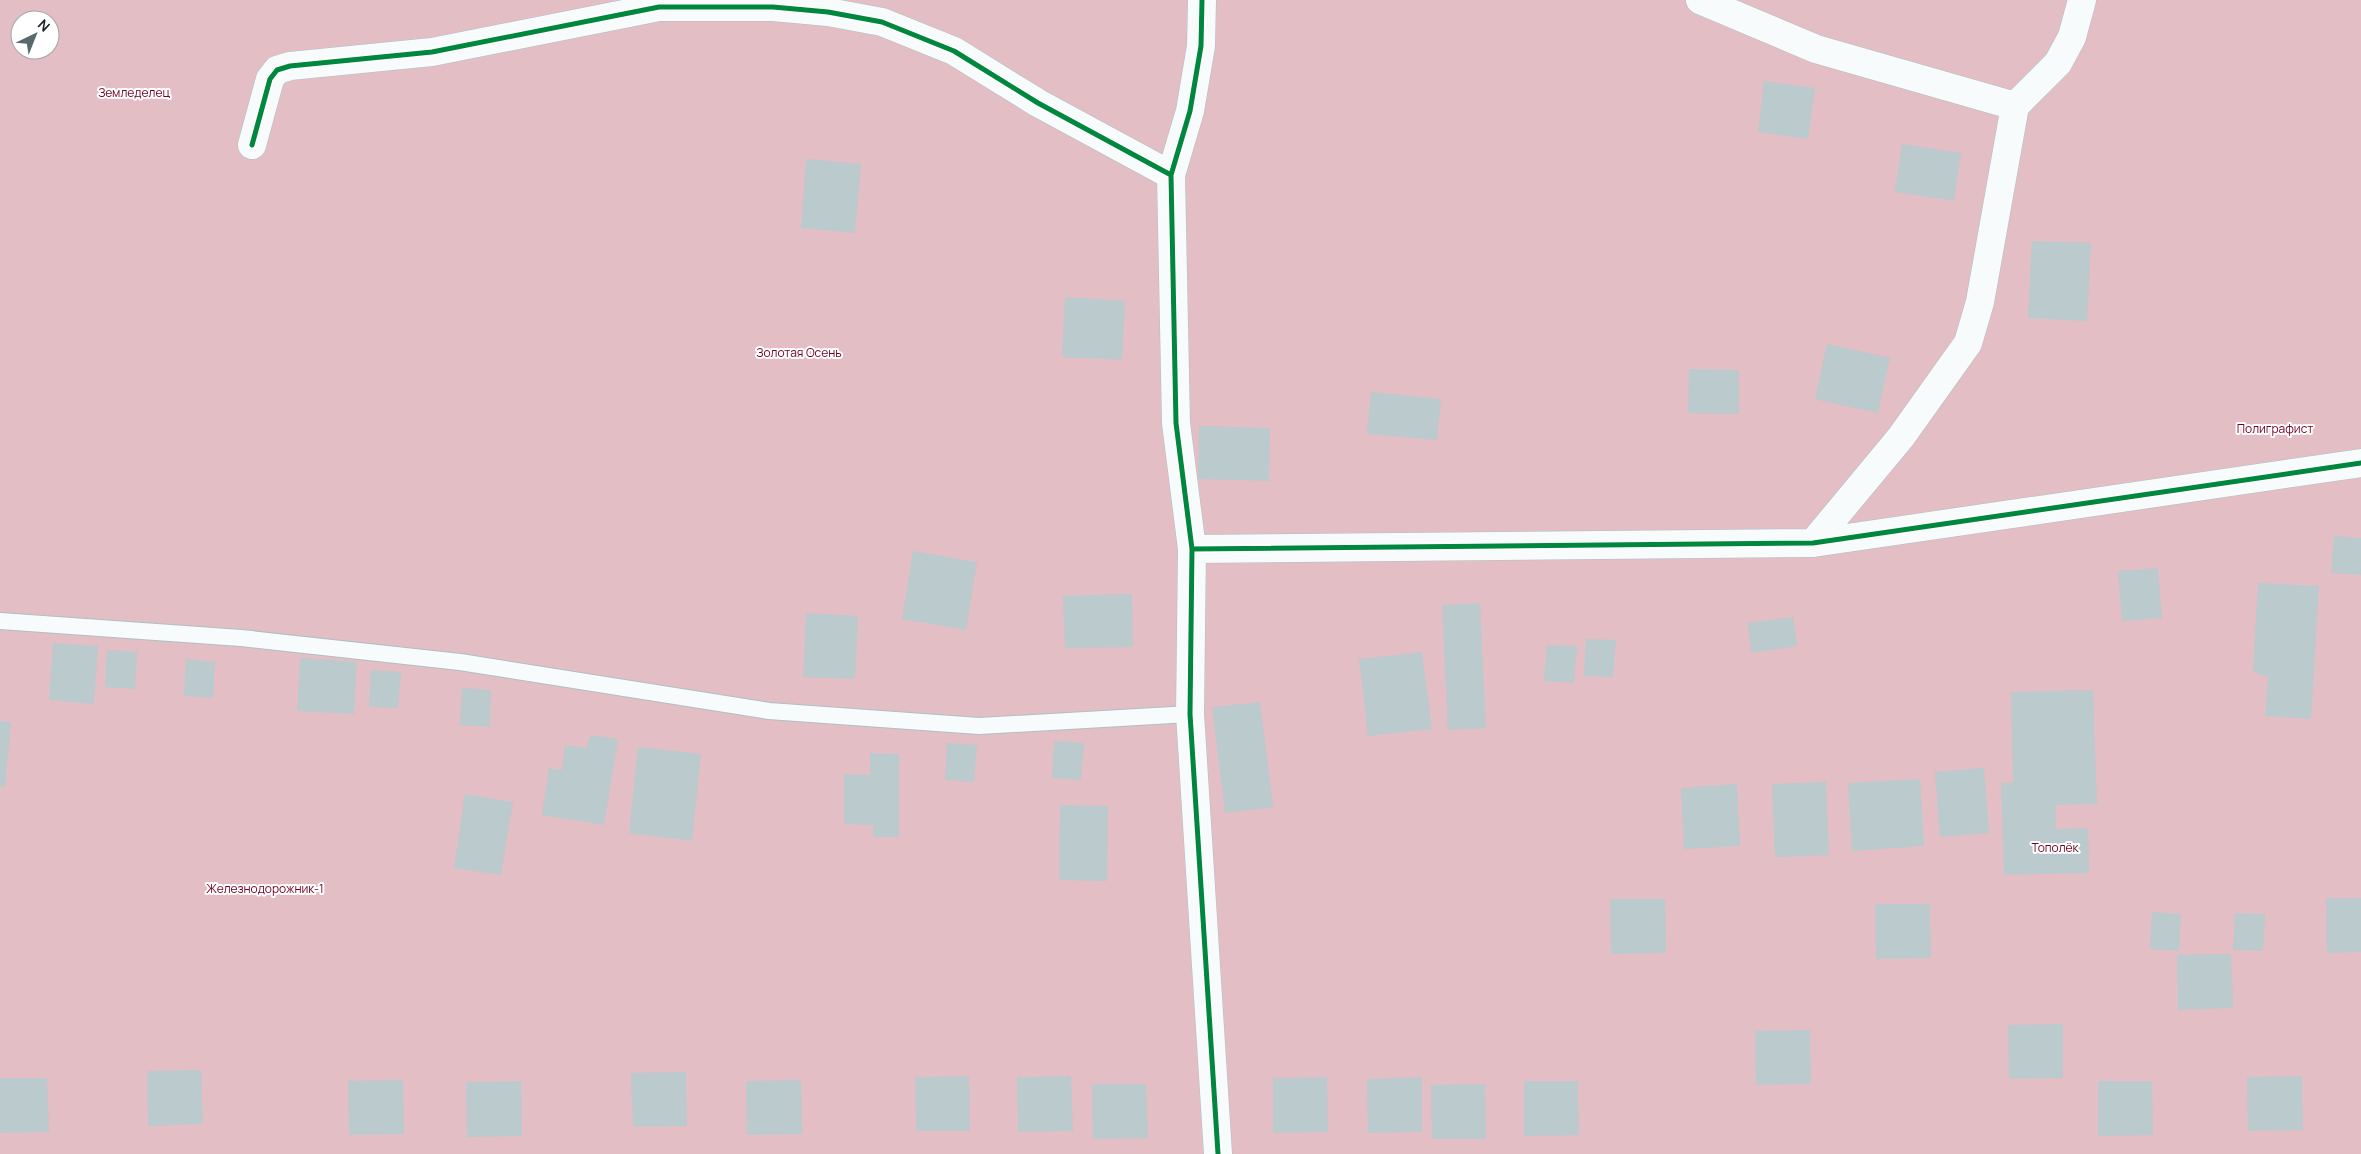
<svg xmlns="http://www.w3.org/2000/svg" width="2361" height="1154" font-family="Manrope,sans-serif">
	<rect width="100%" height="100%" fill="#d2e6e9"/>
	<!-- green -->
	<path fill="#e3bec4" fill-rule="evenodd" d="M0 0H2361V1154H0ZM20 20H50V50H20Z"/>
	<!-- building -->
	<path fill="#bacacd" d="M1764 81 1815 88 1808 139 1758 132Z
		M1902 144 1961 153 1954 201 1895 192Z
		M806 159 861 164 855 233 801 228Z
		M2032 241 2091 243 2087 321 2028 318Z
		M1065 297 1125 301 1122 360 1062 357Z
		M1827 344 1890 358 1878 413 1815 399Z
		M1689 369 1739 370V414L1688 413Z
		M1371 392 1441 399 1437 440 1367 434Z
		M1199 426 1270 428 1269 481 1198 479Z
		M2334 536 2361 538V575L2331 573Z
		M913 551 977 562 966 630 902 619Z
		M2158 568 2162 618 2122 621 2118 571Z
		M2258 583 2319 586 2311 719 2265 716 2268 677 2253 672Z
		M1132 594 1133 647 1065 648 1063 596Z
		M1480 603 1486 728 1448 730 1442 605Z
		M806 613 858 616 855 679 803 677Z
		M1793 617 1797 646 1751 653 1748 623Z
		M1586 639 1616 640 1613 677 1584 676Z
		M53 643 98 646 94 704 49 700Z
		M1547 645 1577 646 1574 683 1544 681Z
		M107 650 137 652 135 689 105 687Z
		M1422 652 1432 729 1368 736 1359 659Z
		M300 658 357 662 354 714 297 711Z
		M186 659 215 662 213 698 184 696Z
		M371 670 401 672 398 708 369 707Z
		M462 688 491 690 490 727 460 725Z
		M2093 690 2097 804 2056 805V829L2088 828 2089 873 2004 875 2001 783H2013L2011 692Z
		M1260 702 1273 807 1225 813 1212 707Z
		M0 721 11 722 5 787 0 786Z
		M591 735 618 739 604 825 542 815 549 768 562 770 565 745 586 748Z
		M1054 741 1084 743 1081 780 1052 778Z
		M947 743 977 745 974 782 945 780Z
		M638 747 701 754 692 841 629 833Z
		M870 753 899 754V837H873V825L844 824V774L870 775Z
		M1984 768 1989 833 1940 837 1935 772Z
		M1920 779 1924 846 1852 851 1848 783Z
		M1826 782 1829 855 1775 857 1772 784Z
		M1737 784 1740 846 1684 849 1681 788Z
		M465 794 513 802 501 875 454 868Z
		M1060 805 1108 806 1107 881 1059 880Z
		M2326 898H2361V952L2327 953Z
		M1610 899H1665L1666 953 1611 954Z
		M1875 904H1930L1931 958 1876 959Z
		M2152 912 2181 914 2179 951 2150 949Z
		M2235 913 2265 914 2263 951 2233 950Z
		M2231 954 2233 1008 2178 1010 2177 955Z
		M2063 1024V1078L2009 1079 2008 1025Z
		M1810 1030 1811 1084 1756 1085 1755 1031Z
		M201 1070 203 1124 148 1126 147 1071Z
		M686 1072 687 1126 633 1127 631 1073Z
		M969 1076 970 1131H916L915 1077Z
		M1071 1076 1073 1131 1018 1132 1017 1077Z
		M2302 1076 2303 1130 2248 1131 2247 1077Z
		M1327 1077 1328 1132 1273 1133V1078Z
		M1422 1077V1132L1368 1133 1367 1079Z
		M0 1078H47L49 1132 0 1133Z
		M403 1080 404 1134 349 1135 348 1081Z
		M801 1080 802 1134 747 1135 746 1081Z
		M521 1081 522 1136 467 1137 466 1082Z
		M1524 1081H1578L1579 1135 1524 1136Z
		M2098 1081H2152L2153 1135 2098 1136Z
		M1092 1084H1146L1148 1138 1093 1139Z
		M1485 1084 1486 1139H1432L1431 1085Z"/>
	<g fill="none" stroke-linecap="round" stroke-linejoin="round">
		<defs>
			<path id="service" d="M0 621 241 638 460 662 769 711 979 726 1190 714"/>
			<path id="minor" d="M1202 0 1201 46 1190 111 1171 175 1176 423 1192 549 1190 714 1218 1154
				M1700 0 1816 49 2015 106
				M252 145 270 79 277 70 290 66 432 52 659 7H773L828 12 882 22 954 51 1038 103 1171 175
				M1813 543 1901 437 1968 343 1980 302 2015 106 2058 63 2072 37 2082 0
				M1192 549 1813 543 2361 463"/>
		</defs>
		<!-- service casing -->
		<use href="#service" stroke="#afc0c2" stroke-width="18"/>
		<!-- minor casing -->
		<use href="#minor" stroke="#afc0c2" stroke-width="29"/>
		<!-- service -->
		<use href="#service" stroke="#f8fbfc" stroke-width="16"/>
		<!-- minor -->
		<use href="#minor" stroke="#f8fbfc" stroke-width="28"/>
		<defs>
			<path id="cycleway" d="M1202 0 1201 46 1190 111 1171 175 1176 423 1192 549 1190 714 1218 1154
				M252 145 270 79 277 70 290 66 432 52 659 7H773L828 12 882 22 954 51 1038 103 1171 175
				M1192 549 1813 543 2361 463"/>
		</defs>
		<!-- cycleway casing -->
		<use href="#cycleway" stroke="#fff" stroke-width="8"/>
		<!-- cycleway -->
		<use href="#cycleway" stroke="#00873e" stroke-width="5"/>
	</g>
	<g text-anchor="middle" stroke-width="4" stroke-linejoin="round" paint-order="stroke">
		<!-- park labels -->
		<g font-size="12" fill="#720023" stroke="#fff">
			<text x="134" y="97">Земледелец</text>
			<text x="799" y="357">Золотая Осень</text>
			<text x="2275" y="433">Полиграфист</text>
			<text x="2055" y="852">Тополёк</text>
			<text x="265" y="893">Железнодорожник-1</text>
		</g>
	</g>
	<!-- north arrow -->
	<g transform="translate(35 35) rotate(43)"><circle r="24" fill="#ffffff" stroke="#a2a8a9"/>
	<path d="M0-4L9 19L0 12L-9 19Z" fill="#58696b"/>
	<text y="-8" font-size="14" font-weight="bold" text-anchor="middle" fill="#172527">N</text>
	</g>
</svg>
